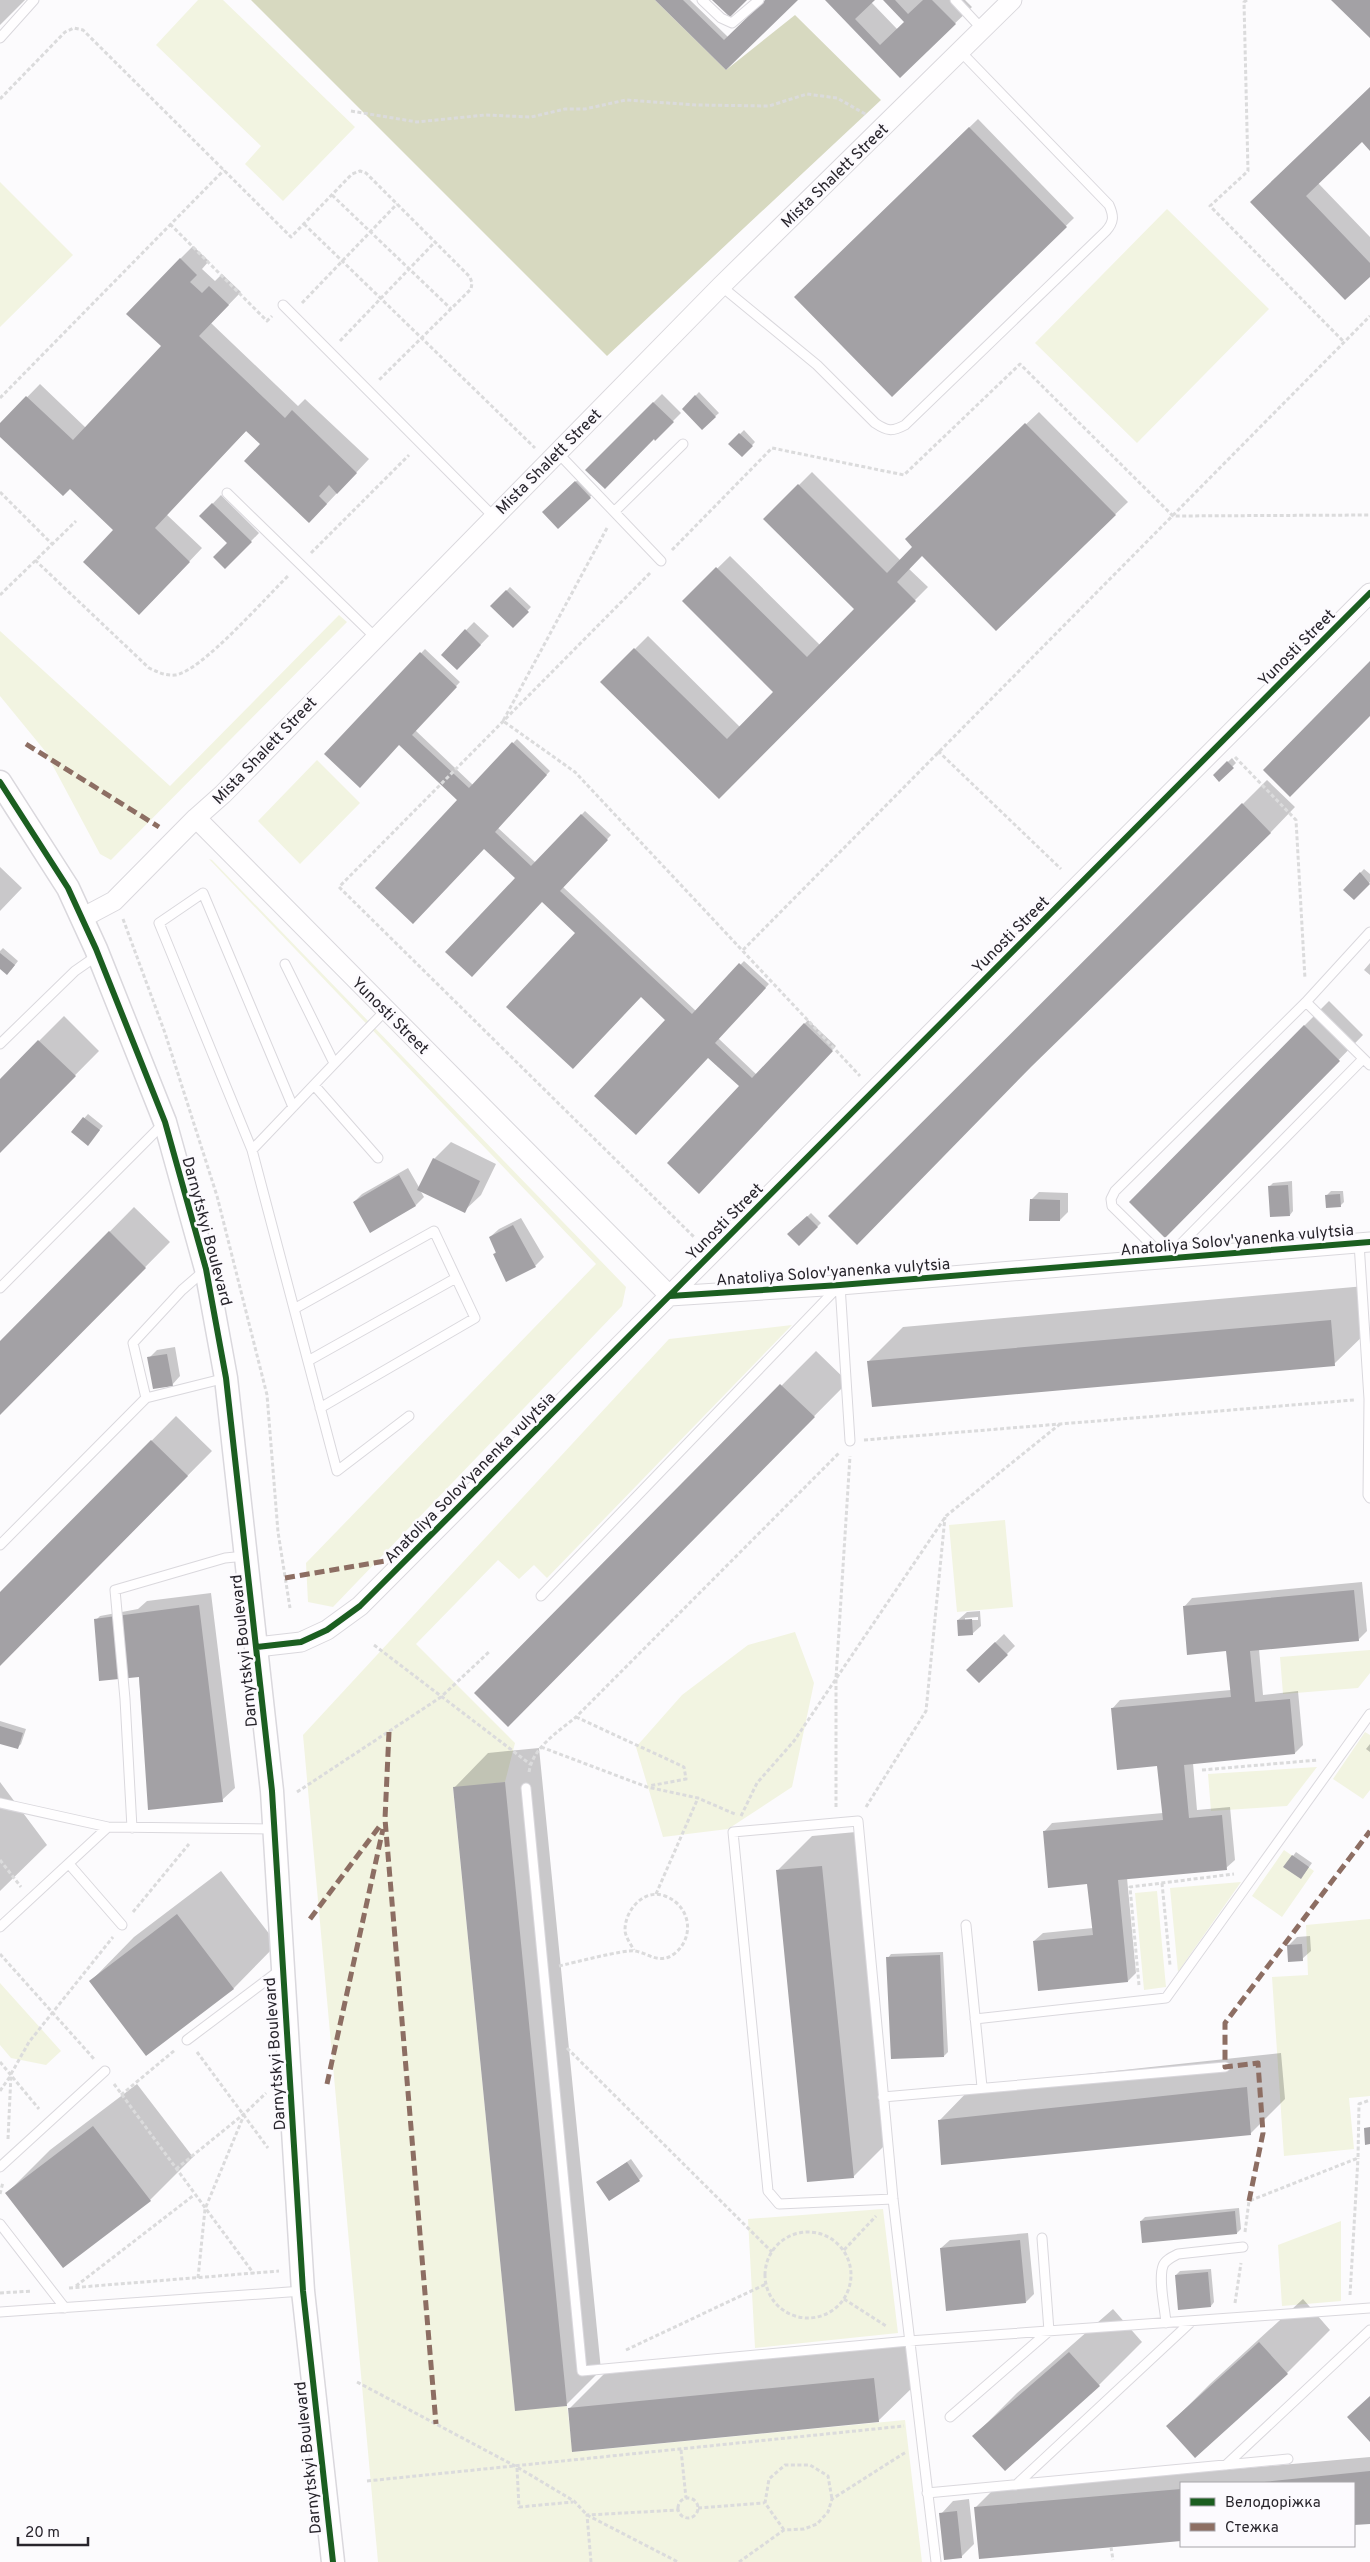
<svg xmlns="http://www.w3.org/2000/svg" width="1370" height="2562" font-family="Overpass,sans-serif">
	<rect width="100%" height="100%" fill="#fcfbfd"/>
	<!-- green -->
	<path fill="#f2f4e1" d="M198 0H223L355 127 283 201 245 164 261 146 156 45Z
		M0 182 73 255 0 327Z
		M1167 209 1269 309 1137 443 1035 343Z
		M339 615 347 622 111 860 100 854 45 751 0 696V631L170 786Z
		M317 760 360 803 300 864 258 821Z
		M209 859 212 860 626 1287 622 1306 333 1607 308 1602 306 1563 596 1264Z
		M792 1325 547 1578 534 1565 519 1579 498 1560 416 1644 515 1743 505 1782 453 1788 515 2410 567 2406 573 2452 905 2420 922 2562H378L303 1735 669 1339Z
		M1005 1520 1013 1607 957 1612 949 1525Z
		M795 1632 814 1683 792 1787 728 1829 663 1837 636 1747 682 1695 748 1645Z
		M1370 1650V1673L1358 1688 1283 1694 1280 1657Z
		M1365 1732 1370 1735V1790L1363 1799 1333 1779Z
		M1317 1767 1287 1806 1211 1811 1208 1774Z
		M1284 1850 1314 1871 1282 1917 1252 1896Z
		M1241 1882 1178 1972 1170 1888Z
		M1157 1891 1166 1987 1144 1990 1135 1893Z
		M1370 1919V2096L1349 2098 1354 2149 1284 2156 1272 1977 1308 1975 1306 1925Z
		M0 1983 61 2051 46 2065 11 2058 0 2045Z
		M883 2209 898 2333 755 2348 748 2219Z
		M1341 2221V2301L1282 2306 1278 2245Z"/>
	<!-- forest -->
	<path fill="#d7d9c0" d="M251 0H655L726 70 795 15 881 100 607 356Z"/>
	<!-- shadow -->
	<path fill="#0003" fill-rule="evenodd" d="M0 0H25L0 25Z
		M656 0H690L728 37 767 0H796L726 68Z
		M827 0H873L871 2 898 30 906 22 885 0H965L972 7 900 76Z
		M1370 88V149L1362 141 1318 183 1370 237V275L1252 202Z
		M978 119 1074 218 892 395 795 297Z
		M193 246 209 261 202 269 215 281 222 274 241 292 211 323 298 406 305 399 369 459 322 509 247 430 166 514 202 548 152 601 115 530 70 487 0 435V425L40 384 86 428 163 346 180 259Z
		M699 392 719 413 702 428 683 409Z
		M662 394 681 413 655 439 654 437 586 470Z
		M1039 412 1128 502 996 629 922 555 908 568 928 587 719 797 602 682 648 636 740 727 775 692 684 601 730 556 820 645 856 609 765 519 812 472 901 561 914 547 919 526Z
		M744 430 755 442 742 456 730 444Z
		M584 474 598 489 590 497 552 504Z
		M221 495 259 533 225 568 229 543 201 516Z
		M510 587 531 607 513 626 492 606Z
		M474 622 489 636 457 669 442 655Z
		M425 649 460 682 415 730 473 785 517 739 550 771 497 827 536 863 585 811 611 835 563 887 696 1011 744 961 769 984 718 1038 757 1075 808 1020 836 1046 699 1192 741 1086 517 878 459 800 399 744 326 754Z
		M1232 758 1236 763 1219 780 1214 775Z
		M1267 780 1295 807 1271 832 1043 1054 830 1216Z
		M0 867 22 888 0 911Z
		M1364 869 1370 874V882L1354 899 1344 890Z
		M3 948 18 961 11 970 0 967V951Z
		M1370 963V975L1364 970Z
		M1329 1001 1363 1035 1190 1212 1304 1026Z
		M64 1016 99 1051 0 1151V1080Z
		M88 1114 103 1126 91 1140 72 1132Z
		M451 1142 496 1164 481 1195 464 1211 420 1190 424 1197 416 1205 370 1231 354 1202 362 1194 408 1168 420 1189 434 1159Z
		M1292 1181 1293 1211 1290 1215 1270 1186 1273 1183Z
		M1331 1191H1343L1344 1202 1340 1206 1327 1195Z
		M1039 1192 1068 1193V1212L1060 1220 1031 1200Z
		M134 1207 170 1242 0 1414V1343Z
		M811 1213 821 1223 799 1245 789 1234Z
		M521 1218 544 1257 535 1266 506 1280 494 1254 497 1251 490 1237 499 1229Z
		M1365 1286 1369 1330 1334 1364 869 1361 903 1327Z
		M175 1347 180 1376 172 1385 149 1358 157 1350Z
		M816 1351 848 1382 508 1725 476 1693Z
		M176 1416 212 1451 0 1665V1594Z
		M1362 1582 1367 1631 1358 1640 1259 1649 1263 1695 1298 1691 1303 1745 1295 1753 1193 1763 1197 1810 1230 1807 1235 1860 1226 1868 1127 1878 1136 1973 1128 1981 1034 1941 1043 1933 1093 1928 1089 1883 1044 1832 1052 1823 1163 1813 1159 1765 1112 1709 1120 1700 1231 1690 1227 1650 1184 1607 1192 1598Z
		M211 1593 235 1788 222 1800 149 1808 139 1676 96 1620 100 1616 138 1609 147 1601Z
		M980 1611 981 1626 972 1634 958 1620 967 1612ZM978 1617V1620H965V1618Z
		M1004 1634 1015 1646 979 1682 967 1670Z
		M0 1721 26 1729 21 1744 17 1748 0 1743Z
		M1370 1744V1752L1366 1749Z
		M539 1748 601 2370 567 2404 517 2409 454 1788 488 1753Z
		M0 1782 47 1845 0 1891Z
		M856 1832 888 2142 853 2177 777 1871 812 1836Z
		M1296 1852 1312 1863 1304 1874 1293 1856Z
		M221 1871 277 1944 234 1988 147 2054 91 1981 134 1937Z
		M1310 1936 1311 1951 1302 1959 1289 1945 1297 1937Z
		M943 1952 948 2052 944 2056 888 1958 891 1954Z
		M1281 2053 1285 2099 1251 2133 939 2121 973 2086Z
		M137 2084 193 2157 150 2200 7 2193 50 2150Z
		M631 2159 643 2176 639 2180 602 2179Z
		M1239 2208 1241 2229 1237 2233 1143 2242 1141 2221 1145 2217Z
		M1028 2233 1034 2294 1026 2302 941 2248 950 2240Z
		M1211 2269 1214 2302 1211 2306 1176 2275 1180 2271Z
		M1303 2299 1330 2330 1287 2373 1168 2426 1211 2383Z
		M1113 2309 1142 2342 1099 2385 974 2436 1017 2393Z
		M908 2345 913 2387 878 2421 569 2409 604 2374Z
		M1370 2457V2523L1354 2524V2483H1181V2540L980 2558 975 2508 992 2491Z
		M969 2499 974 2544 961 2557 941 2514 953 2501Z"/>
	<!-- building -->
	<path fill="#a3a1a5" d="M655 0H683L724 40 765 0H798L726 70Z
		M712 0H747L730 17Z
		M825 0H875L855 19 880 45 904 22 883 0H895L908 14 923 0H932L956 24 900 78Z
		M1331 0H1370V38Z
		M1370 87V151L1362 142 1306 196 1370 263V277L1345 300 1250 202Z
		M969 127 1067 227 892 397 794 297Z
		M180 258 197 275 190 282 202 293 209 286 229 305 199 336 285 418 292 410 357 473 337 494 329 485 319 496 327 504 309 523 244 461 260 444 246 431 155 528 190 562 139 615 83 562 113 530 70 489 63 496 0 437V423L26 396 73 440 161 346 126 314Z
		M695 395 716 417 702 430 682 409Z
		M653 402 674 422 655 441 654 439 605 489 585 470Z
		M1025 423 1116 515 996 631 922 556 897 582 916 601 719 799 600 682 634 648 727 739 773 692 682 601 716 567 807 657 854 609 763 519 798 484 887 573 912 547 905 539Z
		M739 433 753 446 742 457 728 444Z
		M575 481 591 498 558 529 542 512Z
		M212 503 252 542 225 569 213 557 227 543 199 516Z
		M506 590 529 612 513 628 490 606Z
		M465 629 481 645 457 670 441 655Z
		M420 652 457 687 412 735 469 788 512 742 547 775 495 832 531 866 581 814 608 840 560 891 692 1014 739 963 766 988 715 1043 752 1078 804 1023 833 1051 699 1194 667 1163 739 1086 708 1058 636 1135 594 1096 665 1020 641 997 573 1069 506 1007 575 933 542 902 472 977 445 952 515 878 484 849 413 924 375 888 457 800 399 745 360 788 324 754Z
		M1370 661V716L1290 797 1263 770Z
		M1227 761 1234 768 1219 782 1213 775Z
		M1242 803 1271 833 1031 1067 857 1245 828 1216Z
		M1360 872 1370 884 1354 900 1343 890Z
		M0 953 15 965 7 975 0 969Z
		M1304 1025 1340 1061 1165 1238 1129 1202Z
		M38 1040 76 1076 0 1153V1079Z
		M83 1117 100 1130 88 1146 71 1132Z
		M433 1158 480 1181 465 1213 417 1190Z
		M399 1175 416 1206 370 1233 353 1202Z
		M1288 1185 1290 1216 1270 1217 1268 1186Z
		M1340 1194 1341 1207 1326 1208 1325 1195Z
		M1030 1199 1060 1200V1221H1029Z
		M807 1216 818 1227 799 1246 787 1234Z
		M513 1225 536 1267 506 1282 493 1254 496 1253 489 1237Z
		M109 1231 146 1268 0 1415V1341Z
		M1331 1320 1335 1366 872 1407 867 1361Z
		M167 1354 173 1386 153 1389 147 1357Z
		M780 1384 815 1417 508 1727 474 1693Z
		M151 1440 188 1476 0 1666V1592Z
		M1354 1590 1359 1641 1250 1651 1255 1702 1290 1699 1295 1754 1184 1765 1189 1818 1222 1815 1227 1870 1118 1880 1128 1982 1038 1991 1033 1941 1093 1935 1087 1884 1048 1888 1043 1831 1163 1820 1157 1766 1117 1770 1111 1708 1231 1697 1226 1651 1187 1655 1183 1606Z
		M199 1605 223 1802 148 1810 139 1677 99 1681 94 1619Z
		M972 1619 973 1635 958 1636 957 1620Z
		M995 1642 1008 1655 979 1683 966 1670Z
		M0 1726 23 1733 18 1749 0 1744Z
		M505 1782 567 2406 515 2411 453 1787Z
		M1292 1855 1309 1867 1301 1879 1283 1867Z
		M822 1866 854 2178 807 2182 776 1870Z
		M177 1914 234 1989 146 2056 89 1981Z
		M1302 1944 1303 1961 1288 1962 1287 1945Z
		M940 1955 944 2057 891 2059 886 1957Z
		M1247 2087 1251 2135 941 2165 938 2120Z
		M93 2126 151 2201 63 2268 5 2193Z
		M1370 2127V2144L1365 2145 1364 2128Z
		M627 2162 640 2181 609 2201 596 2182Z
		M1235 2211 1237 2234 1142 2243 1140 2221Z
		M1020 2240 1026 2303 946 2311 940 2248Z
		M1208 2272 1211 2307 1178 2310 1175 2275Z
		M1259 2342 1288 2374 1195 2458 1166 2426Z
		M1069 2352 1100 2386 1005 2471 972 2436Z
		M874 2378 879 2422 572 2452 568 2408Z
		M1370 2396V2442L1347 2417Z
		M1370 2471V2524L1354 2525V2483H1254Z
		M1181 2489V2541L979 2559 974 2507Z
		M957 2511 962 2558 944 2560 939 2513Z"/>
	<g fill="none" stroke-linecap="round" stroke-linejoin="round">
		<defs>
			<path id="service" d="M702 0 721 18 732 23 759 0
				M955 0 983 30
				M0 38 34 0
				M721 286 817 365 875 423C887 431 892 432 905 425L1106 231C1114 222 1114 216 1109 205L960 51
				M283 305 493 516
				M557 452 661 561
				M227 493 375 637
				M615 511 683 444
				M285 964 334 1063
				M1306 1002 1370 1065
				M0 1044 75 971 98 955
				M1363 1059 1166 1259 1112 1206 1111 1199 1115 1191 1306 1002 1370 932
				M314 1085 378 1158
				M293 1107 203 893 159 923 252 1150C297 1103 341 1056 386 1010
				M252 1150 337 1471 409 1416
				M1359 1243 1369 1399 1368 1495 1370 1498
				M840 1285 850 1441
				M0 1288 163 1124
				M294 1309 434 1231 475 1318 320 1408
				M308 1361 456 1278
				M146 1398 133 1343 182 1290 205 1270
				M0 1545 146 1398 226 1378
				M541 1596 838 1287
				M526 1788 582 2371 909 2341 1370 2308
				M0 1803 108 1827 273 1829
				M132 1828 125 1699 115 1590 225 1558 246 1556
				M69 1864 122 1925
				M966 1925 982 2087
				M0 1927 108 1827
				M975 2019 1166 1998 1370 1714
				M187 2040 280 1970
				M883 2097 1225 2067
				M0 2167 105 2071
				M893 2199 779 2204 768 2191 733 1832 858 1821 893 2199 936 2562
				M0 2224 65 2308
				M0 2312 303 2291
				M1166 2323C1165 2308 1158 2280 1163 2266 1165 2260 1172 2257 1178 2254L1243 2247
				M950 2417 1049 2331 1042 2238
				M1226 2465 1370 2330
				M1016 2485 1192 2321
				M927 2493 1288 2459"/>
			<path id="minor" d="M196 818 670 1296
				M82 918 114 901 196 818 223 794 721 286 1012 0
				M670 1296 840 1285 1370 1242
				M257 1647 301 1642 327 1630 360 1606 1370 593"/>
			<path id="tertiary" d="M0 782 68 888 96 949 165 1122 206 1269 226 1378 272 1791 303 2291 333 2562"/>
		</defs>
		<!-- service casing -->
		<use href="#service" stroke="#dad8dd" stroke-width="11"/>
		<!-- minor casing -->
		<use href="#minor" stroke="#dad8dd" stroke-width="21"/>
		<!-- tertiary casing -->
		<use href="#tertiary" stroke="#dad8dd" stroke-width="25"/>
		<!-- path -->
		<path stroke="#dbdbdc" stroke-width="3" stroke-dasharray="4 2.5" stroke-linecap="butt" d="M1247 0 1244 2 1248 171 1210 206 1344 342
			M0 99 65 32 74 28 83 30 291 237 352 174 360 171 366 173 470 277 472 283 471 289 379 380
			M351 111 417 122 485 115 531 117 565 109H585L626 100 696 105 769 106 807 94 837 98 867 115
			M332 195 451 309
			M170 224 267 321 272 316
			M304 224 535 448
			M302 303 397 204
			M340 341 434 243
			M0 398 224 170
			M0 492 52 544
			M607 528 503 721 575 772 860 1076
			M672 550 772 448 904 475 1020 364 1173 516 1370 515
			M311 553 409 455
			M35 560 149 668C158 672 165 676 175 675 201 672 267 596 289 575
			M650 573 339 887 694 1237
			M0 595 76 521
			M938 751 1061 869
			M1235 757 1296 820 1305 979
			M123 919 165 1033 217 1196 267 1395 278 1532 290 1608
			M743 950 1370 316
			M864 1440 1354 1400
			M374 1645 530 1764
			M576 1717 684 1767 686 1779 649 1786
			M541 1747 647 1787 698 1798 737 1815
			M1202 1770 1318 1760
			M529 1772C533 1747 558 1732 576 1717L840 1452
			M297 1792 441 1697 490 1651
			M836 1807V1678L850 1456
			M866 1807 926 1711 945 1517
			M741 1816 757 1783 794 1741 946 1516 1060 1424
			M0 1860 21 1887
			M1162 1883 1170 1965
			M656 1894 698 1798
			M133 1912 189 1844
			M0 1954 95 2060
			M559 1966C573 1963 625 1949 635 1951 648 1953 659 1965 674 1954 696 1937 690 1905 665 1896 644 1888 625 1910 625 1930 625 1936 631 1945 634 1950
			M1139 1985 1130 1887 1234 1874
			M567 2048 772 2252
			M197 2052 268 2148
			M0 2062 39 2109
			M114 2084 254 2274
			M0 2091 11 2075
			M121 2095 175 2050
			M8 2139 11 2074 29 2042 113 1937
			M176 2169 244 2114 266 2093
			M0 2194 3 2182
			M1245 2232 1249 2201 1358 2158 1359 2104 1370 2100
			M765 2275a43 43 0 1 1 86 0a43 43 0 1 1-86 0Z
			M844 2250 876 2216
			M198 2278 205 2209 244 2115
			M76 2286 194 2195
			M69 2288 279 2271
			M0 2293 32 2291
			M1350 2295 1358 2158
			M844 2299 886 2326
			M1235 2303 1241 2263
			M626 2350 766 2284
			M357 2382 517 2467 574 2501 587 2515 678 2562
			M681 2450 686 2498
			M517 2468 519 2507 573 2502
			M367 2481 904 2426
			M678 2508a10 10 0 1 1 20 0a10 10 0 1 1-20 0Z
			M698 2508 764 2503
			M784 2530 765 2503 769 2479 785 2465H810L828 2476 832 2499
			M1111 2547 1113 2560
			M591 2562 587 2515 678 2510
			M739 2562 784 2530 804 2529 817 2524 828 2512 832 2499 906 2452"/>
		<!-- service -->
		<use href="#service" stroke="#fffeff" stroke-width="9"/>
		<!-- minor -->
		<use href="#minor" stroke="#fffeff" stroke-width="19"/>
		<!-- tertiary -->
		<use href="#tertiary" stroke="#fffeff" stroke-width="22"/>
		<!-- quiet -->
		<path stroke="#8d6e63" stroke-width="5" stroke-dasharray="10 5" stroke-linecap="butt" d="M26 744 159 827
			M285 1578 385 1561
			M389 1732 385 1819 436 2424
			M310 1919 382 1823
			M327 2084 383 1829
			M1249 2201 1263 2133 1258 2063 1225 2067V2023L1370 1831"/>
		<defs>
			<path id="cycleway" d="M0 782 68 888 96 949 165 1122 206 1269 226 1378 272 1791 303 2291 333 2562
				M670 1296 840 1285 1370 1242
				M257 1647 301 1642 327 1630 360 1606 1370 593"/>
		</defs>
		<!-- cycleway casing -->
		<use href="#cycleway" stroke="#fcfafe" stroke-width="9"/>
		<!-- cycleway -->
		<use href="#cycleway" stroke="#1b5e20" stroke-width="6"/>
	</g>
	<g text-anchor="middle" stroke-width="5" stroke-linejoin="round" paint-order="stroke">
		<!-- street labels -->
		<g font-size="16" fill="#28252c" stroke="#fcfafe">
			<text transform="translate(834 175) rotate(-44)" y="6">Mista Shalett Street</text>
			<text transform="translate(548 461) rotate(-45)" y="6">Mista Shalett Street</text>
			<text transform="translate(1296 647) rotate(-45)" y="6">Yunosti Street</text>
			<text transform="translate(264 750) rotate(-46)" y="6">Mista Shalett Street</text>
			<text transform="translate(1010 934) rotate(-45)" y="6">Yunosti Street</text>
			<text transform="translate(391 1015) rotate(45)" y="6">Yunosti Street</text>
			<text transform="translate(724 1221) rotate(-45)" y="6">Yunosti Street</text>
			<text transform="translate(208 1231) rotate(75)" y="6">Darnytskyi Boulevard</text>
			<text transform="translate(1237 1239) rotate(-5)" y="6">Anatoliya Solov'yanenka vulytsia</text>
			<text transform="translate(833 1271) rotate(-4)" y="6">Anatoliya Solov'yanenka vulytsia</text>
			<text transform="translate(469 1477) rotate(-45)" y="6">Anatoliya Solov'yanenka vulytsia</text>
			<text transform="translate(243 1651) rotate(-96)" y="6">Darnytskyi Boulevard</text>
			<text transform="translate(274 2054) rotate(-94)" y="6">Darnytskyi Boulevard</text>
			<text transform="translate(307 2458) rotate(-96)" y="6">Darnytskyi Boulevard</text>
		</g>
	</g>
	<!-- legend -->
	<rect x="1180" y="2482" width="175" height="65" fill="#fcfafe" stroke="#a7a5aa"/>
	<rect x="1190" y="2498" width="25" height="8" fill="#1b5e20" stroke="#a7a5aa"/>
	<text x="1225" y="2507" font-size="15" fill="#28252c">Велодоріжка</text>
	<rect x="1190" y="2523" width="25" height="8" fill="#8d6e63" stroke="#a7a5aa"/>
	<text x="1225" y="2532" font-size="15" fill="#28252c">Стежка</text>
	<!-- scale -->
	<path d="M18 2537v8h70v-8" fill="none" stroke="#28252c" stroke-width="2.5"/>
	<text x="25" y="2537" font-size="15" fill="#28252c" stroke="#fcfafe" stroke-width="4" paint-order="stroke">20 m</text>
</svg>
